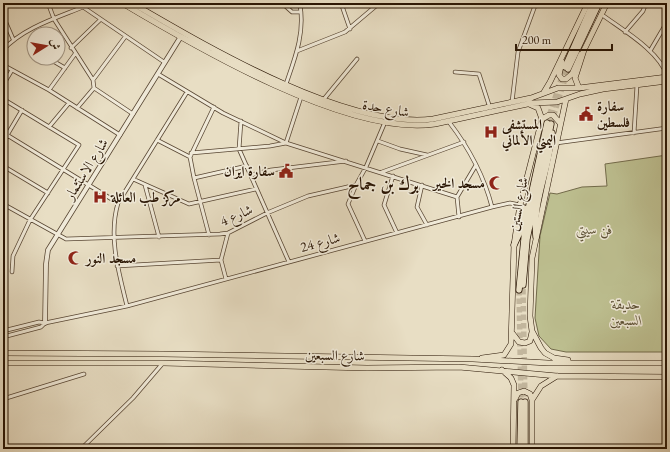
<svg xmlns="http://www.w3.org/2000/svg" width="670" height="452" font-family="'EB Garamond',Amiri,serif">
	<rect width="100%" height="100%" fill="#e8dec4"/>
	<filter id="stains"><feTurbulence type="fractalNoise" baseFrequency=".005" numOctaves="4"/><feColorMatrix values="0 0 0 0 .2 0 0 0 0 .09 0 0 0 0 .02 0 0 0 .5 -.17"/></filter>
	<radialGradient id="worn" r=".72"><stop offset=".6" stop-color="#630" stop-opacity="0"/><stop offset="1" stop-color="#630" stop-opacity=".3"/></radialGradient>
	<!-- green -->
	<path fill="#bdbf90" stroke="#726a4a" d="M667 155V352H566L551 349 539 336 535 318 540 236 550 193 557 194 582 187 607 186 605 164Z"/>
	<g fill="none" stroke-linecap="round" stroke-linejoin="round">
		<!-- trunk-tunnel -->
		<path stroke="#c2b69d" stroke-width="5.5" stroke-dasharray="5.5 3" stroke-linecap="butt" d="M547 123 565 67
			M551 124 568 69
			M523 289 525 402
			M519 290 521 402"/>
		<defs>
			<path id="minor" d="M48 3 54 19 93 80 94 88 133 114
				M282 3 292 12H301
				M341 3 350 29
				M83 7 164 62
				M601 14C621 29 660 51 667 76
				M3 16 13 39
				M625 32 643 11 646 3
				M71 48 100 20
				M3 50C23 28 56 18 83 7L86 3
				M297 51 345 32 377 5
				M650 51 667 22
				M48 58 65 68
				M3 65 49 90 120 135
				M455 72 479 74 490 108
				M158 74 223 113 286 143 457 197
				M93 80 125 37
				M286 84C295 58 305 33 300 5L301 3
				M3 85 12 70
				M49 90 75 54
				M3 99 79 145 30 220 13 256 12 272
				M324 99 357 59
				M512 102 518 52 536 3
				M77 108 94 88
				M241 121 239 149 289 262
				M449 122C469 148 484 176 492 207
				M49 127 69 103
				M634 133 637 85
				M7 135 118 203
				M157 140 190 157
				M378 141 400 149 427 155
				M3 142 22 110
				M556 143 667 128
				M191 153 270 146 286 143 301 97
				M3 166 48 193
				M382 172 464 142
				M251 175 271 170 346 161
				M393 176 384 205 397 233
				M194 178 247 166
				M133 179 189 204 256 189
				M145 185 159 237
				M356 185 348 204 365 241
				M422 185 417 207 427 225
				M457 197 476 165
				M457 197 459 217
				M3 204 66 239 220 234 228 233 267 213 308 196 356 185 366 167 385 122
				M209 235 194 178 190 157 214 107
				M117 266 221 260
				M226 279 221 260 228 233
				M127 306C119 273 108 237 118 203L187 92
				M3 331 39 322 45 323 127 306 492 207 510 203 520 205
				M3 337 41 327 45 323
				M3 399 84 374
				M81 449 133 398 163 363"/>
			<path id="tertiary" d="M45 323 46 264 48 250 180 38"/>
			<path id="primary" d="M122 3C196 47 349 137 435 124L532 103 557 102 580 94 603 89 667 81
				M132 3C206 46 347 130 433 119L531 98 558 88H579L667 77
				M562 62 559 75 562 79H566L572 74 581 54
				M579 88 575 78 584 50 607 3
				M544 92 550 82 588 3
				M566 99 532 258 530 316 532 331 541 348 545 353 554 358 568 360
				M542 119 549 115H553L560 123
				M513 334 519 342 525 343 530 341 532 332
				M3 353 163 354 473 359 548 363H667
				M482 358 504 355 511 344 514 245 520 205 542 119 538 108 529 104
				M3 363H163L367 368 459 367 557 376 667 377
				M502 370 511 378 514 385 513 449
				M515 399 518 393 524 391 530 394 532 400
				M532 449V400L541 386 557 376"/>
			<path id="trunk" d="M565 67 593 3
				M568 69 599 3
				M536 237C532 202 550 168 552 133
				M514 245 519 234 524 208
				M523 285 527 239 551 124
				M519 290 526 219 547 123
				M520 449 521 402
				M525 449V402"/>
		</defs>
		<!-- minor casing -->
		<use href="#minor" stroke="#584633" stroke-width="4.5"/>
		<!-- tertiary casing -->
		<use href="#tertiary" stroke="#584633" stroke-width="5.5"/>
		<!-- primary casing -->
		<use href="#primary" stroke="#281403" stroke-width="6"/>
		<!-- trunk casing -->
		<use href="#trunk" stroke="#281403" stroke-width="7"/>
		<!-- minor -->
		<use href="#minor" stroke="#f0ead9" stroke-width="3"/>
		<!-- tertiary -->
		<use href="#tertiary" stroke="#f0ead9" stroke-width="4"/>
		<!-- primary -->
		<use href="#primary" stroke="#e8dec4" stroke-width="5"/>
		<!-- trunk -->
		<use href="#trunk" stroke="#e8dec4" stroke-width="5.5"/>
	</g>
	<!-- icons -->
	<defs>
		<symbol id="civic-bare" viewBox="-9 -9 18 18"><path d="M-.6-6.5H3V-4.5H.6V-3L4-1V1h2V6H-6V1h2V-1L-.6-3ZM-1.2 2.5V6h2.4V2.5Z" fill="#8f2418" stroke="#f0ead9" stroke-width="2.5" paint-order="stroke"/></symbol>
		<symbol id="hospital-bare" viewBox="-9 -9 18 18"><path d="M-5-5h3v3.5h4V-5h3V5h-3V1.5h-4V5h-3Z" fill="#8f2418" stroke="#f0ead9" stroke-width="2.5" paint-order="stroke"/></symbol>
		<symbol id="mosque-bare" viewBox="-9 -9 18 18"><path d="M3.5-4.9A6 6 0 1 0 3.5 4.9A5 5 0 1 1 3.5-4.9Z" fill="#8f2418" stroke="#f0ead9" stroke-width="2.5" paint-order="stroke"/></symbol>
	</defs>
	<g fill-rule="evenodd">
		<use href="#civic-bare" x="576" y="104" width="20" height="20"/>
		<use href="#hospital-bare" x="481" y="122" width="20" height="20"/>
		<use href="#civic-bare" x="276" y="161" width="20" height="20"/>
		<use href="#mosque-bare" x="486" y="173" width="20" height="20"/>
		<use href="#hospital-bare" x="90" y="187" width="20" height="20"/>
		<use href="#mosque-bare" x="65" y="248" width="20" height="20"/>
	</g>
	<g text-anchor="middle" stroke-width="3" stroke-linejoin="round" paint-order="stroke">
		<!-- poi labels -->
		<g font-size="14" font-weight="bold" fill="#281403" stroke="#f0ead9" text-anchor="start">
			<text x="597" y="111">سفارة<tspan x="597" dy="16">فلسطين</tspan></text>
			<text x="502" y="129">المستشفى<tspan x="502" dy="16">اليمني الألماني</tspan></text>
			<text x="275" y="176" text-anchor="end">سفارة ايران</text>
			<text x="485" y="188" text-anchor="end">مسجد الخير</text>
			<text x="111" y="202">مركز طب العائلة</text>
			<text x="86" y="263">مسجد النور</text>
		</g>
		<!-- street labels -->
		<g font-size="14" fill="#281403" stroke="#f0ead9">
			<text transform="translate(386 108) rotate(10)" y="5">شارع حدة</text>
			<text transform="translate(86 169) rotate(-58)" y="5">شارع الاستثمار</text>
			<text transform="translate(518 204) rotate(-79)" y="5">شارع الستين</text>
			<text transform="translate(236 215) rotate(-23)" y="5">شارع 4</text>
			<text transform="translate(320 242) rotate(-15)" y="5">شارع 24</text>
			<text transform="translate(335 355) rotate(1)" y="5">شارع السبعين</text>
		</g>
		<!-- park labels -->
		<g font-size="14" font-style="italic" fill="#5c5034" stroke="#f0ead9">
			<text x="594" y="234">فن سيتي</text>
			<text x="626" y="309">حديقة<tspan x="626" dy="16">السبعين</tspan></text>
		</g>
		<!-- district labels -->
		<g font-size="18" font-weight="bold" fill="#281403" stroke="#f0ead9">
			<text x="383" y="190">برك بن جماح</text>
		</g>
	</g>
	<!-- margin -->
	<rect width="670" height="452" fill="none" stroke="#e8dec4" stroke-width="16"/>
	<rect x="4" y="4" width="662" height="444" fill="none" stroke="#281403" stroke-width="2"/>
	<rect x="8" y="8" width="654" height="436" fill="none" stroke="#281403"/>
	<!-- north arrow -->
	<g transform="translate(46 46) rotate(79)"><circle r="19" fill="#f0ead9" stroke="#a09483"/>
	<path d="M0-3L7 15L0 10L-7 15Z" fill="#8f2418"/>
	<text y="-6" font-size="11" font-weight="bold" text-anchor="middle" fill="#281403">ش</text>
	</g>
	<!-- scale -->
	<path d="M516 44v6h96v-6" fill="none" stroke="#281403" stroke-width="2"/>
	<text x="522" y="44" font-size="12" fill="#281403" stroke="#f0ead9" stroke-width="3" paint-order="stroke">200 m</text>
	<rect width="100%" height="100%" filter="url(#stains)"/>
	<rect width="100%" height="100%" fill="url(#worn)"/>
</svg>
